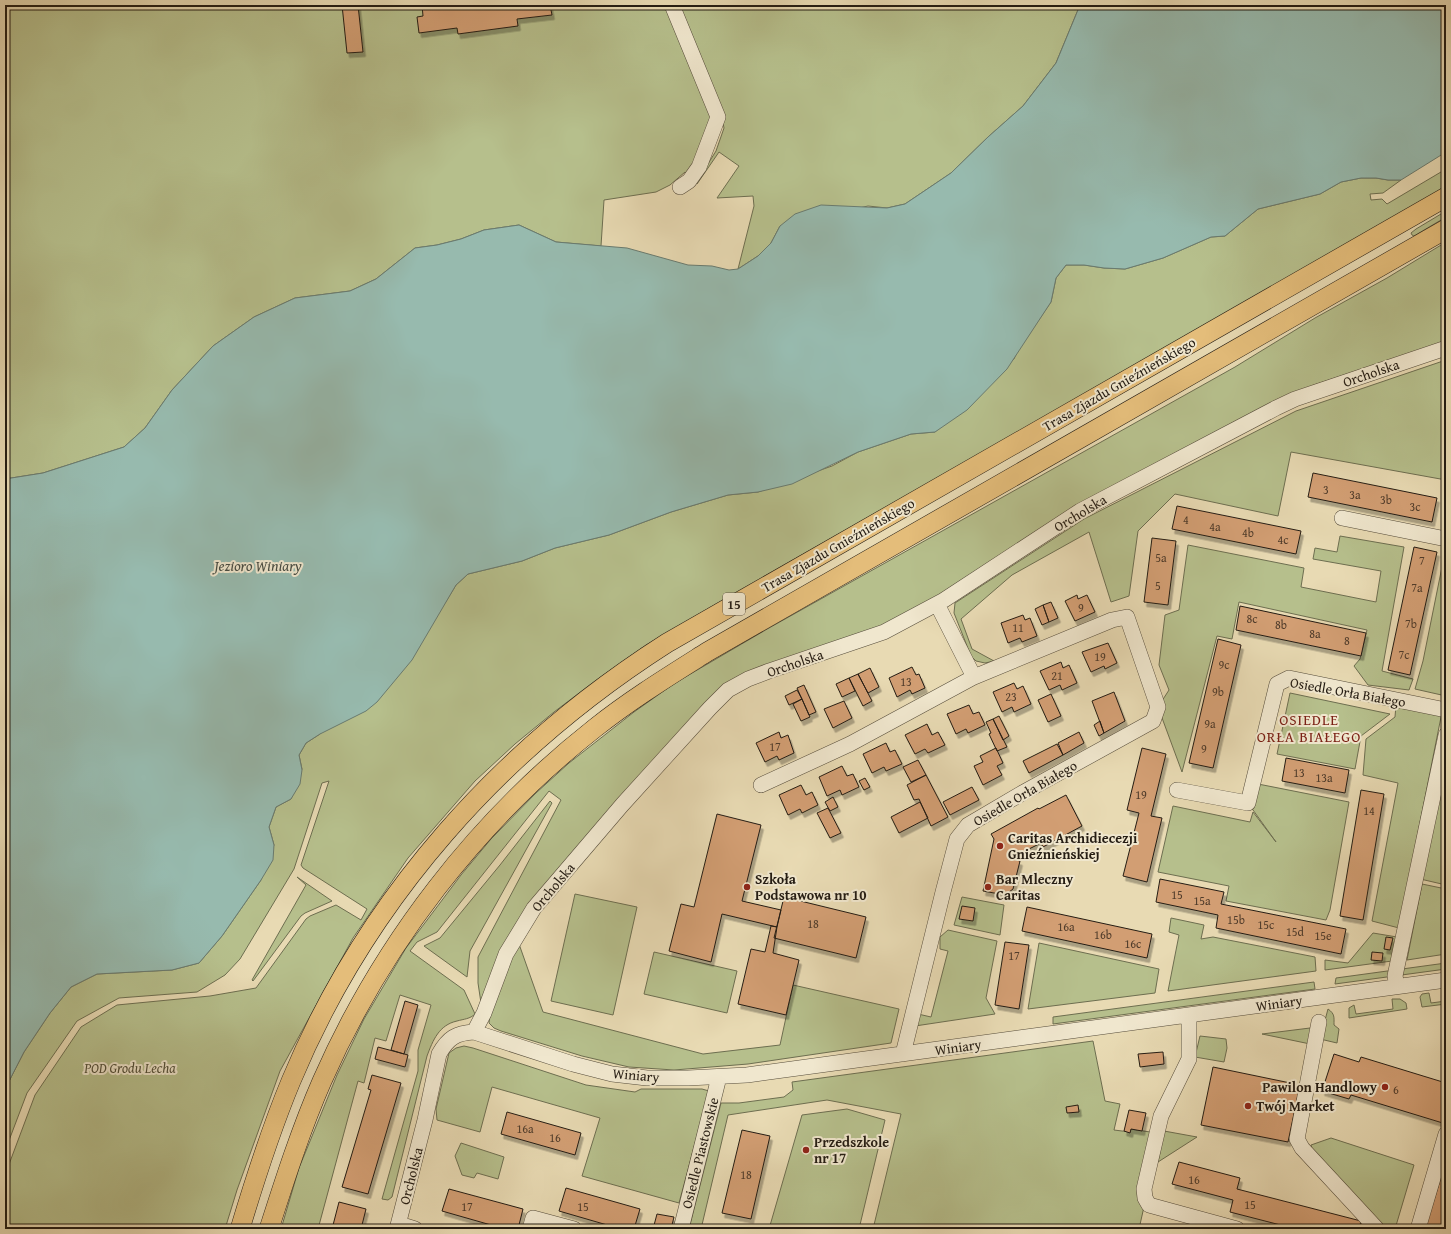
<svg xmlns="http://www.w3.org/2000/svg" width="1451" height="1234" font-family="'Gentium Book Plus',serif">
	<defs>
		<filter id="shadow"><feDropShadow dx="2.5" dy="4.5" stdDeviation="0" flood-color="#0004"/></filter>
	</defs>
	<rect width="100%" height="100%" fill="#e8dab3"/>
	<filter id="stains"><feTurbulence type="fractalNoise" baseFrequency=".005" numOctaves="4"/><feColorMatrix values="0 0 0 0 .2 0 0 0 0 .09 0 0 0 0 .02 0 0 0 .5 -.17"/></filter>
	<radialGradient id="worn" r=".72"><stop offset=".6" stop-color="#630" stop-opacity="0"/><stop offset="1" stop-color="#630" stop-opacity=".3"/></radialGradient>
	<!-- green -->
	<path fill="#b6bf8c" stroke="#6d6e50" d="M5 5H666L712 114 689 177 685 172 670 185 656 192 604 200 601 246 556 242 519 225 484 230 461 239 437 245 415 248 376 279 350 291 295 298 254 317 213 346 172 390 145 428 124 447 43 473 5 479Z
		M678 5H1080L1056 63 1023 106 988 137 951 173 905 204 887 208 868 206 780 226 771 243 758 256 738 269 754 206 753 196 717 198 739 166 719 152 697 184 696 183 716 151 724 128 721 112Z
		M1446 169V189L733 594 646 645 595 681 554 712 515 744 475 781 408 858 353 938 280 1071 237 1190 225 1229H5V1175L35 1095 81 1027 117 1005 210 996 256 988 306 919 310 916 336 905 361 920 367 909 303 868 301 865 329 781 322 783 294 869 240 959 225 975 197 992 119 998 77 1021 27 1093 5 1151V1089L24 1052 50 1013 71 987 97 974 172 970 199 963 222 936 261 880 274 845 269 827 276 807 291 799 302 769 299 755 306 743 320 734 445 603 456 585 468 574 522 561 555 548 609 535 671 512 728 495 758 492 832 466 858 452 911 434 935 432 1014 359 1018 350 1051 302 1056 278 1066 265H1084L1104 268 1125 269 1163 258 1211 237 1225 236 1258 209 1320 194 1341 182 1361 178H1376L1388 180H1401L1383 193 1370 194 1371 200 1382 199 1387 204Z
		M1446 211V217L1414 236 1412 235 1411 233 1416 229Z
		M1446 242V341L1314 385 940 596 882 626 746 674 530 904 481 1003 478 983V957L561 800 549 791 437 932 417 942 410 951 464 990 475 1014C470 1019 464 1019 457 1021 439 1025 433 1040 427 1056L392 1197 388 1200 382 1199 418 1071V1050L431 1005 400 995 386 1041 375 1038 364 1083 358 1081 318 1229H281L299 1168 337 1075 364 1019 406 948 461 875 491 839 536 793 569 763 634 712 675 683 769 628 1235 367 1315 318 1387 278Z
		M1446 360V480L1291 452 1278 516 1175 494 1138 531 1129 596 1111 602 1089 532 1012 575 961 619 972 649 994 661 985 663 976 661 971 656 954 613 955 603 1084 519 1296 411Z
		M1340 536 1404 547 1382 671 1413 679 1409 690 1368 685 1354 666 1360 659 1367 630 1239 602 1232 639 1217 636 1182 772 1158 707 1169 690 1159 665 1165 615 1179 610 1188 545 1304 568 1301 587 1376 602 1381 571 1313 559 1315 548 1337 552Z
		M1446 547V696L1415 689 1423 661Z
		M1290 693 1390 714 1361 736 1355 769 1277 754Z
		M1396 705 1442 712 1399 928 1372 921 1398 783 1363 775 1366 739 1395 717Z
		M1446 735V885L1416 878Z
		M1253 783 1349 802 1330 910 1326 920 1226 901 1229 886 1158 872 1173 806 1250 822 1253 812 1276 842 1248 803Z
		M550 801 552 803 470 951 467 977 424 946 440 938 500 865Z
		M297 877 332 901 305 913 301 916 253 981 252 980 306 885Z
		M1422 884 1446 889V954L1407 960Z
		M575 894 637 907 613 1015 551 1001Z
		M962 897 1004 905 1000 935 954 925Z
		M1171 918 1204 925 1201 939 1213 937 1315 957 1316 971 1168 991 1179 935 1169 932Z
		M948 930 997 941 986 998 995 1014 915 1026 918 1014 931 1017 948 951 940 949V937Z
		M1373 933 1397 937 1392 961 1325 970V960L1348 963Z
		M1039 943 1159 969 1155 993 1028 1009Z
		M519 944 543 1012 703 1054 780 1045 793 985 899 1009 891 1043 748 1064 674 1070 629 1067 582 1056 501 1031 494 1028 489 1023C491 1001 507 962 519 944Z
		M654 952 737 971 727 1013 644 994Z
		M1446 963V969L1335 984 1336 978Z
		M1314 982 1315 989 1053 1024V1017Z
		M1429 993 1431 1003 1446 1001V1004L1422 1007 1420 997 1422 994Z
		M1392 999H1400L1406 1003 1407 1009 1349 1018V1008L1354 1005 1356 1014 1393 1009Z
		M1328 1009C1335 1014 1334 1017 1334 1025L1339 1029 1337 1043 1320 1039Z
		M1318 1027 1315 1045 1262 1034Z
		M1200 1036 1226 1039 1227 1048 1224 1062 1195 1057Z
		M1093 1041 1105 1101 1120 1104 1114 1130 1130 1132 1131 1129 1150 1132 1152 1171 1139 1229H873L901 1114 827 1100 728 1115 701 1229H689L721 1103H739L784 1097 793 1090 792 1082Z
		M464 1046 473 1048 586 1085 635 1092 641 1089H702L709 1091 679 1203 582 1176 600 1118 492 1087 480 1132 437 1120 436 1109 449 1053 456 1048Z
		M847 1109 885 1120 859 1229H769L802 1115Z
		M1164 1131 1197 1137 1158 1162Z
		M1331 1138 1414 1165 1395 1229H1384L1313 1154 1311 1145Z
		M461 1143 504 1157 498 1179 477 1173 474 1178 462 1175 455 1156Z"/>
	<!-- water -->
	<path fill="#97baae" stroke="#697b70" d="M1080 5H1446V152L1401 180H1388L1376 178H1361L1341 182 1320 194 1258 209 1225 236 1211 237 1163 258 1125 269 1104 268 1084 265H1066L1056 278 1051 302 1007 369 967 410 935 432 911 434 858 452 792 484 758 492 728 495 671 512 609 535 555 548 522 561 468 574 456 585 412 660 377 702 366 711 320 734 306 743 299 755 302 770 300 784 291 799 276 807 269 827 274 845 273 860 261 880 222 936 199 963 172 970 97 974 71 987 50 1013 24 1052 5 1089V479L43 473 124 447 145 428 172 390 213 346 254 317 295 298 350 291 376 279 415 248 437 245 461 239 484 230 519 225 556 242 627 248 688 265 712 266 729 270 738 269 758 256 771 243 780 226 795 214 821 205 887 208 905 204 951 173 988 137 1023 106 1056 63Z"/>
	<!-- building -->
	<path fill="#d29e73" stroke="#241c13" filter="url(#shadow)" d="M342 5H358L363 52 347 53Z
		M422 5H550L552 15 517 19 518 26 458 34 457 28 419 33 417 17 423 16Z
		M1313 473 1437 498 1432 522 1308 497Z
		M1177 506 1301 531 1296 554 1172 529Z
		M1152 538 1176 541 1168 605 1144 602Z
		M1414 547 1437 552 1410 675 1388 670Z
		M1077 595 1078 599 1087 595 1095 612 1075 621 1065 601Z
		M1051 602 1058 618 1049 622 1043 605Z
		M1043 605 1049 622 1042 625 1035 609Z
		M1240 606 1366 633 1361 656 1236 630Z
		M1023 615 1025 620 1030 618 1037 636 1022 642 1020 638 1008 643 1001 623Z
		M1218 639 1241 645 1213 768 1189 763Z
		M1108 643 1117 663 1105 669 1104 666 1091 672 1082 652Z
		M1061 662 1063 668 1069 665 1077 683 1062 690 1060 685 1049 690 1040 671Z
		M912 667 916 675 919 674 925 688 912 694 910 690 897 697 889 678Z
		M870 668 879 687 868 693 858 674Z
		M858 674 872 701 863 706 849 678Z
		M849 678 855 691 842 697 836 684Z
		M1014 683 1017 689 1023 686 1031 704 1014 712 1012 707 1002 712 993 692Z
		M804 685 816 712 809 715 797 688Z
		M797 690 802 699 789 705 785 696Z
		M1114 692 1125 721 1104 733 1092 701Z
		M1051 694 1061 716 1048 722 1038 700Z
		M802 699 810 717 801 721 793 704Z
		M844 701 852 718 833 728 824 709Z
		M969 705 973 714 979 712 985 725 968 733 966 729 956 734 947 714Z
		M999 716 1009 736 1003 740 993 719Z
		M993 719 1007 747 997 751 989 734 991 733 986 722Z
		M1100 721 1104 733 1099 736 1094 725Z
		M927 724 932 735 938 732 945 745 928 753 925 749 915 754 905 735Z
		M779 732 781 738 788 735 794 753 779 760 777 756 765 762 756 743Z
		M1079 732 1084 743 1063 755 1058 743Z
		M886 743 890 752 895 750 902 764 886 771 884 767 872 773 863 754Z
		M1057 744 1063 755 1029 773 1023 761Z
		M996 748 1003 763 997 766 1002 775 983 785 974 766 983 762 980 756Z
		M1142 748 1166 754 1151 816 1162 818 1147 882 1123 876 1139 813 1127 810Z
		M1286 758 1349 770 1345 793 1282 781Z
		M918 760 926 775 911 782 903 767Z
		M842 766 847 776 853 774 859 787 842 795 840 790 827 796 819 777Z
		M926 775 948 817 931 826 919 799 914 800 907 785Z
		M865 778 870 787 864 790 859 781Z
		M801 785 806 795 812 792 818 805 802 813 800 809 788 815 779 795Z
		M972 787 979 800 950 815 943 802Z
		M1361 790 1384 794 1363 920 1340 916Z
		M1066 795 1082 826 1043 847 1041 843 1021 853H1017L1016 860 1020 861 1013 889 1005 895 983 891 994 839 991 834 1038 808 1039 809Z
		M833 797 838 807 830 811 825 802Z
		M920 802 928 818 899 833 891 817Z
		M828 808 841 833 830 838 817 813Z
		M717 814 761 825 742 901 781 910 777 927 722 914 711 962 669 951 681 904 694 907Z
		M1160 879 1224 892 1221 904 1346 929 1341 954 1216 928 1218 915 1156 902Z
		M784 897 866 917 856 958 774 938Z
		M962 906 975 908 973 921 959 919Z
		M1027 907 1152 934 1147 958 1022 931Z
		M771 926 777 927 773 953 799 960 786 1015 738 1004 751 949 765 952Z
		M1386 937 1393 938 1390 950 1384 949Z
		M1005 942 1029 945 1019 1009 995 1005Z
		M1372 952 1383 953 1382 961 1371 960Z
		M405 1001 418 1005 404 1054 391 1050Z
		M378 1047 408 1055 405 1067 375 1059Z
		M1163 1052 1164 1064 1140 1067 1138 1054Z
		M1334 1054 1359 1062 1361 1057 1446 1083V1124L1351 1095 1349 1099 1322 1091Z
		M1213 1067 1300 1085 1288 1142 1201 1125Z
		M372 1075 401 1083 368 1194 342 1187 371 1090 368 1089Z
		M1078 1105 1079 1112 1067 1113 1066 1107Z
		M1129 1110 1146 1113 1142 1131 1131 1129 1130 1133 1124 1131Z
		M507 1112 581 1133 575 1155 501 1134Z
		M742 1130 770 1136 751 1219 722 1213Z
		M1446 1161V1229H1425Z
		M1179 1162 1240 1178 1237 1189 1361 1221 1359 1229H1296L1230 1212 1233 1200 1172 1184Z
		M566 1188 640 1209 634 1229H621L559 1211Z
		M449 1189 523 1209 518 1229H505L442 1211Z
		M339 1202 366 1209 361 1229H332Z
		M657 1214 674 1217 671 1229H653Z"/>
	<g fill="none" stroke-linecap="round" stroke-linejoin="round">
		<defs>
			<path id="minor" d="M672 5 718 117 699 167 689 181 680 187
				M1342 518 1446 539
				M937 604 974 677
				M761 785 850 744 974 677 1112 620 1127 617 1158 707 1153 721 1024 792 968 825 957 839 943 892 903 1054
				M1177 790 1248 803 1277 684 1289 678 1446 710
				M1397 986 1395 976 1446 735
				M1189 1015V1059L1161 1116 1144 1189 1145 1198 1149 1205 1237 1229
				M1319 1022 1297 1139 1302 1148 1377 1229
				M474 1032 484 1013 506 954 534 908 622 805 710 708 728 690 748 679 769 671 884 632 944 600 1080 511 1276 408 1295 399 1446 348
				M399 1224 415 1229
				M397 1229 425 1120 439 1054C448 1038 456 1033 474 1032L573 1064 612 1074 647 1078H688L747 1075 1446 980
				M530 1229 533 1218 574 1229
				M681 1229 719 1077
				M1418 1229 1446 1134"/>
			<path id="major" d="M240 1229C255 1179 271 1129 291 1081 367 898 501 749 667 643L1446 197
				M269 1229C285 1179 301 1129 322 1081 382 944 477 821 595 728 630 700 669 676 707 652L1446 229"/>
		</defs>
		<!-- minor casing -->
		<use href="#minor" stroke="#554c3b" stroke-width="16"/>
		<!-- major casing -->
		<use href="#major" stroke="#241c13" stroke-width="20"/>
		<!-- minor -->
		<use href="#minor" stroke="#f0e7ce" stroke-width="15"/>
		<!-- major -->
		<use href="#major" stroke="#e4bd7a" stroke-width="19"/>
	</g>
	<!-- markers -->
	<g fill="#8f2418" stroke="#f0e7ce" stroke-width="1.5">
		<circle cx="1000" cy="846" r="4"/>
		<circle cx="747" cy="887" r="4"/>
		<circle cx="988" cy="887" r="4"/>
		<circle cx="1385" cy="1087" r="4"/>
		<circle cx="1248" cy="1106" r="4"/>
		<circle cx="806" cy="1150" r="4"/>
	</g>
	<g text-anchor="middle" stroke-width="4" stroke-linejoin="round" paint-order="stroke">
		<!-- number labels -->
		<g font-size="12" fill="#503c2b">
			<text x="1326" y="494">3</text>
			<text x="1355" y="499">3a</text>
			<text x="1386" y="504">3b</text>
			<text x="1415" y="511">3c</text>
			<text x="1186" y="524">4</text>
			<text x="1215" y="531">4a</text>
			<text x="1248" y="537">4b</text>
			<text x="1283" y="544">4c</text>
			<text x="1161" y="562">5a</text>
			<text x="1422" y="565">7</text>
			<text x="1158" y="590">5</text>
			<text x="1417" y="592">7a</text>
			<text x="1081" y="612">9</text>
			<text x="1252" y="623">8c</text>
			<text x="1411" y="628">7b</text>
			<text x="1281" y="629">8b</text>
			<text x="1018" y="632">11</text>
			<text x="1315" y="638">8a</text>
			<text x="1347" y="645">8</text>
			<text x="1404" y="659">7c</text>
			<text x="1100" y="661">19</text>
			<text x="1224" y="669">9c</text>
			<text x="1057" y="680">21</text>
			<text x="906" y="686">13</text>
			<text x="1218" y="696">9b</text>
			<text x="1011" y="701">23</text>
			<text x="1210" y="728">9a</text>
			<text x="775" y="751">17</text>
			<text x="1204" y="753">9</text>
			<text x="1299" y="777">13</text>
			<text x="1324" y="782">13a</text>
			<text x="1141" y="799">19</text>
			<text x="1369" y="815">14</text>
			<text x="1177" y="899">15</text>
			<text x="1202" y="905">15a</text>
			<text x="1236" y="924">15b</text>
			<text x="813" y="928">18</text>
			<text x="1266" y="929">15c</text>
			<text x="1066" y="931">16a</text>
			<text x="1295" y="936">15d</text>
			<text x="1103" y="939">16b</text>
			<text x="1323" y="940">15e</text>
			<text x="1133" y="948">16c</text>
			<text x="1014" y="960">17</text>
			<text x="1396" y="1094">6</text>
			<text x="525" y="1133">16a</text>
			<text x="555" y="1142">16</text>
			<text x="746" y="1179">18</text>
			<text x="1194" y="1184">16</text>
			<text x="1250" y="1209">15</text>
			<text x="467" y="1211">17</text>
			<text x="583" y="1211">15</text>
		</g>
		<!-- shield labels -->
		<rect fill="#f0e7ce" stroke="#61594b" stroke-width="1" x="723" y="593" width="22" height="22" rx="3"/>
		<g font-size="13" font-weight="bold" fill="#241c13">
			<text x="734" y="609">15</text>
		</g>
		<!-- street labels -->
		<g font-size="14" fill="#241c13" stroke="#f0e7ce">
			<text transform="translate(1371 373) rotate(-19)" y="5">Orcholska</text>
			<text transform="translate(1119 384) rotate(-30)" y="5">Trasa Zjazdu Gnieźnieńskiego</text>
			<text transform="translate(1080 513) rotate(-31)" y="5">Orcholska</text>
			<text transform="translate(838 545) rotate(-30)" y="5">Trasa Zjazdu Gnieźnieńskiego</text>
			<text transform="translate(795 663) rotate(-19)" y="5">Orcholska</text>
			<text transform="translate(1348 692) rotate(10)" y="5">Osiedle Orła Białego</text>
			<text transform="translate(1025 793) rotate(-30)" y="5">Osiedle Orła Białego</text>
			<text transform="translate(553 887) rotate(-50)" y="5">Orcholska</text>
			<text transform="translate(1279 1003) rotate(-8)" y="5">Winiary</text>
			<text transform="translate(958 1047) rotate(-8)" y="5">Winiary</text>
			<text transform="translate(636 1075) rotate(5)" y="5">Winiary</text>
			<text transform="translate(700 1153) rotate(-76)" y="5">Osiedle Piastowskie</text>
			<text transform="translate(411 1176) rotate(-76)" y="5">Orcholska</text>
		</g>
		<!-- poi labels -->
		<g font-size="14" font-weight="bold" fill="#241c13" stroke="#f0e7ce" text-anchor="start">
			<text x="1008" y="843">Caritas Archidiecezji<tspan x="1008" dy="16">Gnieźnieńskiej</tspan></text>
			<text x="755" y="884">Szkoła<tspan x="755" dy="16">Podstawowa nr 10</tspan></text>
			<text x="996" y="884">Bar Mleczny<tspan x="996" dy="16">Caritas</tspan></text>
			<text x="1377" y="1092" text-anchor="end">Pawilon Handlowy</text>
			<text x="1256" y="1111">Twój Market</text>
			<text x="814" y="1147">Przedszkole<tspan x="814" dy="16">nr 17</tspan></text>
		</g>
		<!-- park labels -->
		<g font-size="14" font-style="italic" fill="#504d37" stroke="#f0e7ce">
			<text x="130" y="1073">POD Grodu Lecha</text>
		</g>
		<!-- water labels -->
		<g font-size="15" font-style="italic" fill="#464b42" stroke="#f0e7ce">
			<text x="258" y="571">Jezioro Winiary</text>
		</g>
		<!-- neighbourhood labels -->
		<g font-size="15" letter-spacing="1" fill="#7a1f14" stroke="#f0e7ce">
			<text x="1309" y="725">OSIEDLE<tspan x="1309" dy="17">ORŁA BIAŁEGO</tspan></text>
		</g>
	</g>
	<!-- margin -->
	<rect width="1451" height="1234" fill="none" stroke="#e8dab3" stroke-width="20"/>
	<rect x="6" y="6" width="1439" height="1222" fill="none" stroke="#241c13" stroke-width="2"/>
	<rect x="10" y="10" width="1431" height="1214" fill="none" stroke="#241c13"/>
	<rect width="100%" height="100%" filter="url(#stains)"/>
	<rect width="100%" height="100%" fill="url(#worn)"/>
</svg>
